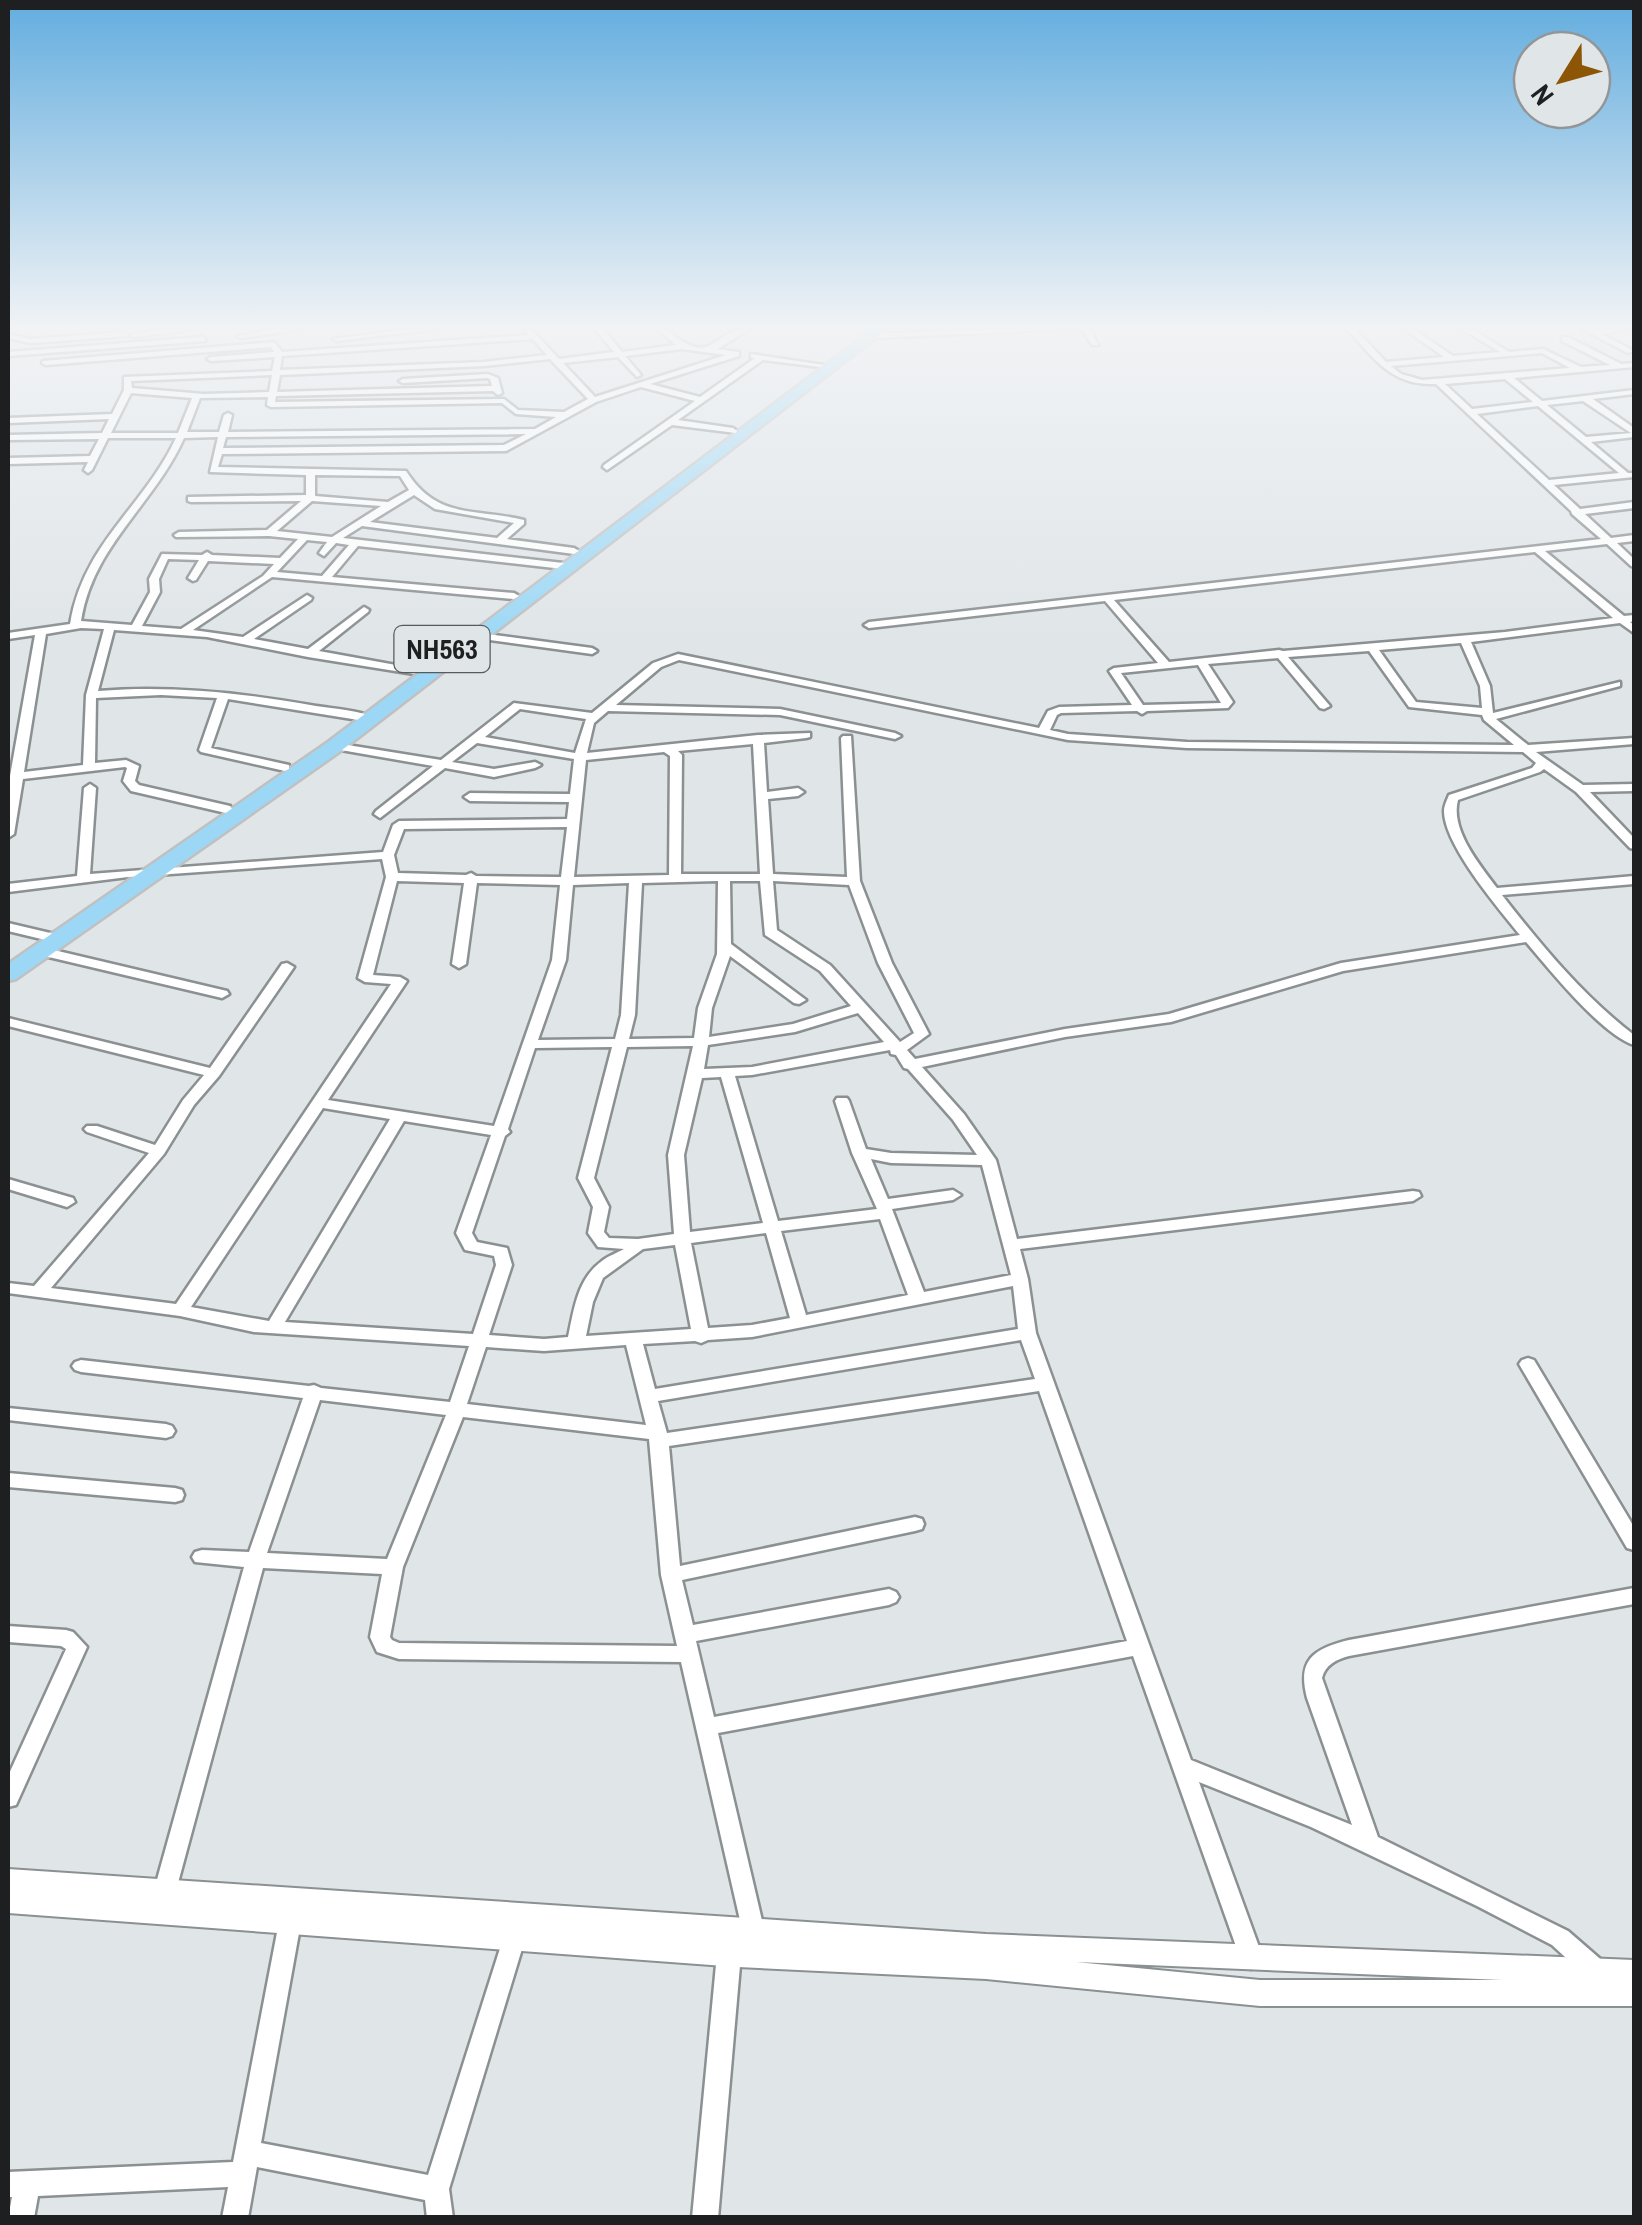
<svg xmlns="http://www.w3.org/2000/svg" width="1642" height="2225" font-family="'Archivo Narrow',sans-serif">
	<rect width="100%" height="100%" fill="#e0e5e8"/>
	<g fill="none" stroke-linecap="round" stroke-linejoin="round">
		<defs>
			<path id="minor" d="M167 329H195L135 337 131 335Z
				M278 329H303L241 338 237 336Z
				M409 329H437L337 341 333 339Z
				M525 329H531L559 359 614 352 595 329H603L622 352 676 345 657 329H666C714 371 710 329 750 329L717 349 739 352V356L650 384 700 397 755 358H751V354L824 365 820 367 763 360 678 420 733 428 737 431 736 433 672 425 607 470 603 467 604 465 695 401 641 387 596 402 506 451 222 454 218 467 406 471C437 520 475 508 524 520V524L507 539 574 548 579 551 574 554 362 526 343 538 572 564 577 567 572 570 358 546 332 577 514 593 519 596 514 599 272 577 193 630 243 637 307 595 312 598 311 600 254 639 308 649 364 607 369 610 368 612 319 651 418 669 419 671 414 674 308 657 207 637 114 630 98 691C171 685 244 693 316 706 335 709 360 710 377 719L371 722 228 699 211 748 289 765V769L285 771 201 752 199 750 217 698 161 695 96 698 95 763 126 760 139 766 135 781 139 785 230 806 232 809 226 813 131 791 123 781 127 768 125 767 23 779 14 834 8 838 10 776 35 635 8 639V633L70 624C83 543 144 507 176 438H108L92 470 88 473 84 470 88 462 8 464V458L90 456 99 439 8 440V435L102 433 109 419 8 423V418L112 414 124 390V377L272 371 275 357 211 361 207 359 211 357 274 352 271 347 46 365 42 363 43 361 274 342 282 352 529 335ZM533 339 547 355 484 362 280 370 282 356ZM682 349 726 355 595 397 563 363 618 357 637 377 641 375 625 356ZM550 359 588 399 564 412 518 410 504 399 275 402 276 396 493 391 498 395 502 393 498 378 488 374 403 379 399 381 403 383 487 378 490 379 492 386 277 392 280 375 484 366ZM272 375 269 392 204 394 132 388 131 381ZM131 393 192 398 178 433H111ZM268 397 267 405 271 407 502 403 516 414 556 417 535 429 228 432 232 415 228 413 224 415 219 432H187L200 398ZM526 434 504 445 223 448 226 437ZM218 437 210 472 306 475V495L188 497V501L191 502 301 501 267 530 179 532 174 535 176 537 269 536 298 539 280 558 212 555 207 552 202 555 162 554 149 579 150 592 132 625 81 621C93 545 154 505 184 438ZM315 475 400 476 409 490 388 502 315 496ZM414 495 435 509 514 523 497 538 370 522ZM312 501 381 506 332 537 277 531ZM307 540 327 542 319 553 324 556 336 543 349 545 322 576 277 572ZM168 559 199 560 188 578 193 581 196 580 208 561 274 564 263 576 181 629 142 626 160 592 159 579ZM81 628 104 629 86 695 83 765 24 772 46 634Z
				M996 329H1071L872 338 868 336 872 334Z
				M1082 329H1090L1098 345H1092Z
				M1347 329H1355L1386 362 1444 357 1404 329H1413L1453 356 1500 352 1462 329H1472L1509 352 1543 349 1581 367 1610 365 1562 341V337H1568L1621 364 1634 363V367L1514 378 1542 401 1634 390V394L1593 399 1634 428V437L1591 442 1628 473H1634V477L1554 485 1580 509 1634 502V508L1585 514 1611 538 1634 535V541L1617 543 1634 559V567L1631 566 1607 544 1545 551 1624 616 1634 615V621L1630 622 1634 625V633L1620 623 1471 642 1490 686 1493 713 1620 682V686L1496 719 1528 745 1634 738V744L1536 752 1583 785 1634 784V791L1590 792 1634 838V849L1630 848 1576 792 1544 769 1540 772 1458 800C1450 830 1480 865 1497 888L1634 876V884L1502 895C1541 945 1583 996 1634 1035V1045C1601 1034 1550 970 1526 942L1343 971 1171 1022 1065 1037 922 1067 964 1114 996 1160 1017 1239 1413 1191 1419 1192 1421 1196 1413 1201 1020 1249 1028 1279 1036 1333 1191 1760 1352 1825 1307 1698C1297 1660 1313 1649 1349 1640L1634 1588V1604L1349 1656C1337 1659 1325 1665 1322 1678L1378 1837 1568 1931 1606 1964 1610 1972 1606 1980 1598 1983 1590 1980 1552 1945 1477 1906 1311 1827 1199 1782 1263 1958 1259 1966 1251 1969 1243 1966 1133 1656 718 1733 764 1929 761 1936 753 1939 745 1936 742 1929 681 1662 399 1659 377 1652 370 1637 382 1574 263 1568 175 1894 172 1901 164 1904 156 1901 153 1894 244 1567 195 1562 192 1557 195 1552 202 1550 249 1552 303 1398 81 1372 75 1370 72 1366 75 1362 81 1360 309 1386 314 1385 321 1388 450 1402 469 1346 254 1332 180 1316 8 1293V1283L34 1286 149 1153 87 1132 84 1129 87 1126H97L155 1145 183 1100 204 1075 8 1026V1018L210 1068 282 964 287 963 294 967 219 1076 194 1105 164 1154 51 1288 176 1304 391 984 365 982 358 978 386 877 382 859 128 877 8 892V884L77 876 84 788 90 784 96 788 90 874 383 852 393 825 399 821 567 819 569 802 470 801 464 797 470 793 570 794 574 759 477 743 452 762 494 769 535 762 541 765 535 768 494 777 445 768 380 818 374 814 376 811 433 766 335 749 329 746 335 743 441 760 514 703 592 713 653 663 678 654 1039 728 1048 711 1059 707 1132 705 1109 671 1114 668 1158 663 1105 601 869 628 864 625 869 622 1601 539 1572 514 1571 511 1436 384C1391 386 1375 359 1347 329ZM1542 353 1570 368 1422 380 1401 374 1391 366ZM1505 379 1533 402 1472 409 1445 384ZM1583 401 1631 433 1586 437 1547 405ZM1538 406 1619 473 1549 480 1477 414ZM1535 552 1613 618 1505 632 1283 651 1279 650 1169 662 1114 600ZM1461 643 1480 686 1482 708 1416 702 1379 650ZM1369 651 1409 707 1482 715 1484 720 1514 745 1187 742 1068 734 1050 730 1057 715 1061 713 1137 711 1142 714 1147 711 1228 708 1233 702 1208 664 1278 658 1320 708 1324 709 1330 706 1288 657ZM679 660 1068 740 1187 748 1523 752 1536 763 1532 768 1449 795C1447 800 1444 806 1444 811 1444 845 1499 909 1520 935L1341 963 1169 1014 1065 1029 915 1059 907 1050 929 1034 892 963 860 881 851 736H843L841 738 847 877 773 874 768 799 798 796 804 792 798 788 767 792 764 743 806 738 810 737V733L758 735 587 753 594 723 608 711 780 715 895 739 901 736 895 733 780 709 616 705 661 667ZM1198 665 1221 703 1143 705 1121 673ZM520 709 586 719 575 753 485 737ZM753 744 760 874H681L682 755 678 751ZM664 752 670 756 669 875 574 877 586 760ZM567 827 561 877 476 876 471 873 466 875 398 873 394 855 404 829ZM397 881 464 883 452 964 459 968 466 964 477 883 560 885 552 960 494 1126 328 1100 407 981 400 977 373 975ZM718 881 717 954 698 1008 694 1038 629 1039 635 1015 642 883ZM730 881H760L765 935 820 971 851 1006 793 1024 709 1037 712 1008 730 956 794 1003 799 1004 806 1000 731 944ZM773 881 849 885 878 963 914 1033 900 1042 830 965 777 930ZM629 883 621 1015 615 1039 538 1040 566 960 573 885ZM858 1013 884 1042 752 1067 704 1069 708 1045 795 1032ZM693 1046 668 1155 674 1234 638 1239 609 1238 604 1232 609 1207 594 1178 627 1047ZM612 1047 578 1178 593 1207 588 1233 598 1247 624 1249C617 1253 608 1256 602 1261 577 1279 574 1310 568 1337L544 1339 489 1335 512 1265 507 1248 477 1242 472 1233 505 1136 510 1132 508 1129 535 1048ZM890 1050 891 1054 896 1055 904 1068 908 1069 953 1120 977 1155 891 1153 866 1149 849 1101 847 1098H837L835 1101 852 1153 877 1209 778 1221 735 1076 752 1075ZM721 1077 763 1223 690 1232 684 1155 702 1078ZM323 1108 390 1119 269 1321 191 1307ZM404 1121 491 1135 456 1233 465 1250 494 1256 496 1265 473 1334 285 1322ZM871 1159 891 1163 982 1165 1011 1275 924 1292 892 1209 953 1200 961 1195 953 1190 888 1199ZM880 1219 908 1295 806 1315 781 1231ZM766 1233 790 1318 752 1325 708 1328 691 1243ZM675 1245 691 1329 586 1336 593 1302 603 1278 643 1249ZM1013 1286 1018 1329 655 1389 643 1344 695 1341 701 1343 708 1340 752 1337ZM1021 1340 1035 1379 667 1433 658 1401ZM626 1345 646 1425 467 1404 486 1347 544 1351ZM1039 1391 1127 1641 714 1717 696 1641 889 1605 896 1602 899 1597 896 1592 889 1589 693 1625 682 1580 915 1531 922 1529 924 1524 922 1519 915 1517 680 1566 669 1446ZM320 1400 446 1415 387 1559 267 1553ZM463 1417 649 1439 661 1575 677 1646 399 1643 392 1640 390 1637 403 1567Z
				M1582 329H1630L1602 334 1634 351 1628 353Z
				M125 332 128 336 30 343 8 338V334L30 339Z
				M203 337 206 341 8 356V352Z
				M479 633 592 648 597 651 592 654 475 638V634Z
				M8 923 63 936 65 939 58 943 8 931Z
				M41 947 227 991 229 994 222 998 36 954 34 951Z
				M8 1179 73 1198 75 1202 67 1207 8 1189Z
				M1528 1358 1534 1360 1634 1527V1550L1627 1548 1519 1364 1522 1360Z
				M8 1408 166 1424 172 1426 175 1431 172 1436 166 1438 8 1420Z
				M8 1473 175 1488 182 1490 184 1495 182 1500 175 1502 8 1487Z
				M8 1626 66 1630 73 1632 87 1647 16 1805 8 1807V1776L66 1649 61 1646 8 1642Z
				M290 1912 298 1915 301 1922 261 2143 428 2175 503 1939 506 1932 514 1928 522 1932 525 1939 449 2189 453 2218H427L425 2200 257 2167 248 2218H222L228 2187 38 2196 34 2218H8L12 2197H8V2172L233 2162 279 1922 282 1915Z
				M729 1943 737 1946 741 1954 718 2218H692L717 1954 721 1946Z"/>
			<path id="tertiary" d="M8 1869 986 1934 1634 1960V2006H1260L986 1979 738 1967 8 1913ZM1076 1962 1502 1980H1260Z"/>
			<path id="trunk" d="M873 329H887L342 750 16 979 8 981V964L328 742Z"/>
		</defs>
		<!-- minor casing -->
		<use href="#minor" stroke="#8b9092" stroke-width="5"/>
		<!-- tertiary casing -->
		<use href="#tertiary" stroke="#8b9092" stroke-width="4"/>
		<!-- trunk casing -->
		<use href="#trunk" stroke="#c0c0c1" stroke-width="5"/>
		<!-- minor -->
		<use href="#minor" fill="#fff" fill-rule="evenodd"/>
		<!-- tertiary -->
		<use href="#tertiary" fill="#fff" fill-rule="evenodd"/>
		<!-- trunk -->
		<use href="#trunk" fill="#9cd8f6" fill-rule="evenodd"/>
	</g>
	<!-- sky -->
	<linearGradient id="sky" x2="0" y2="1"><stop stop-color="#63addf"/><stop offset="0.51" stop-color="#f1f3f5"/><stop offset="1" stop-color="#f1f3f5" stop-opacity="0"/></linearGradient>
	<rect width="1642" height="641" fill="url(#sky)"/>
	<g text-anchor="middle" stroke-width="9" stroke-linejoin="round" paint-order="stroke">
		<!-- shield labels -->
		<rect fill="#e0e5e8" stroke="#585a5c" stroke-width="2.5" x="394.5" y="626" width="95" height="46" rx="8"/>
		<g font-size="28" font-weight="bold" fill="#1e1f20">
			<text x="442" y="659">NH563</text>
		</g>
	</g>
	<!-- border -->
	<rect width="1642" height="2225" fill="none" stroke="#1e1f20" stroke-width="20"/>
	<!-- north arrow -->
	<g transform="translate(1562 80) rotate(233)"><circle r="48" fill="#e0e5e8" stroke="#929698" stroke-width="2.5"/>
	<path d="M0-8L18 38L0 25L-18 38Z" fill="#8c5606"/>
	<text y="-15" font-size="28" font-weight="bold" text-anchor="middle" fill="#1e1f20">N</text>
	</g>
</svg>
